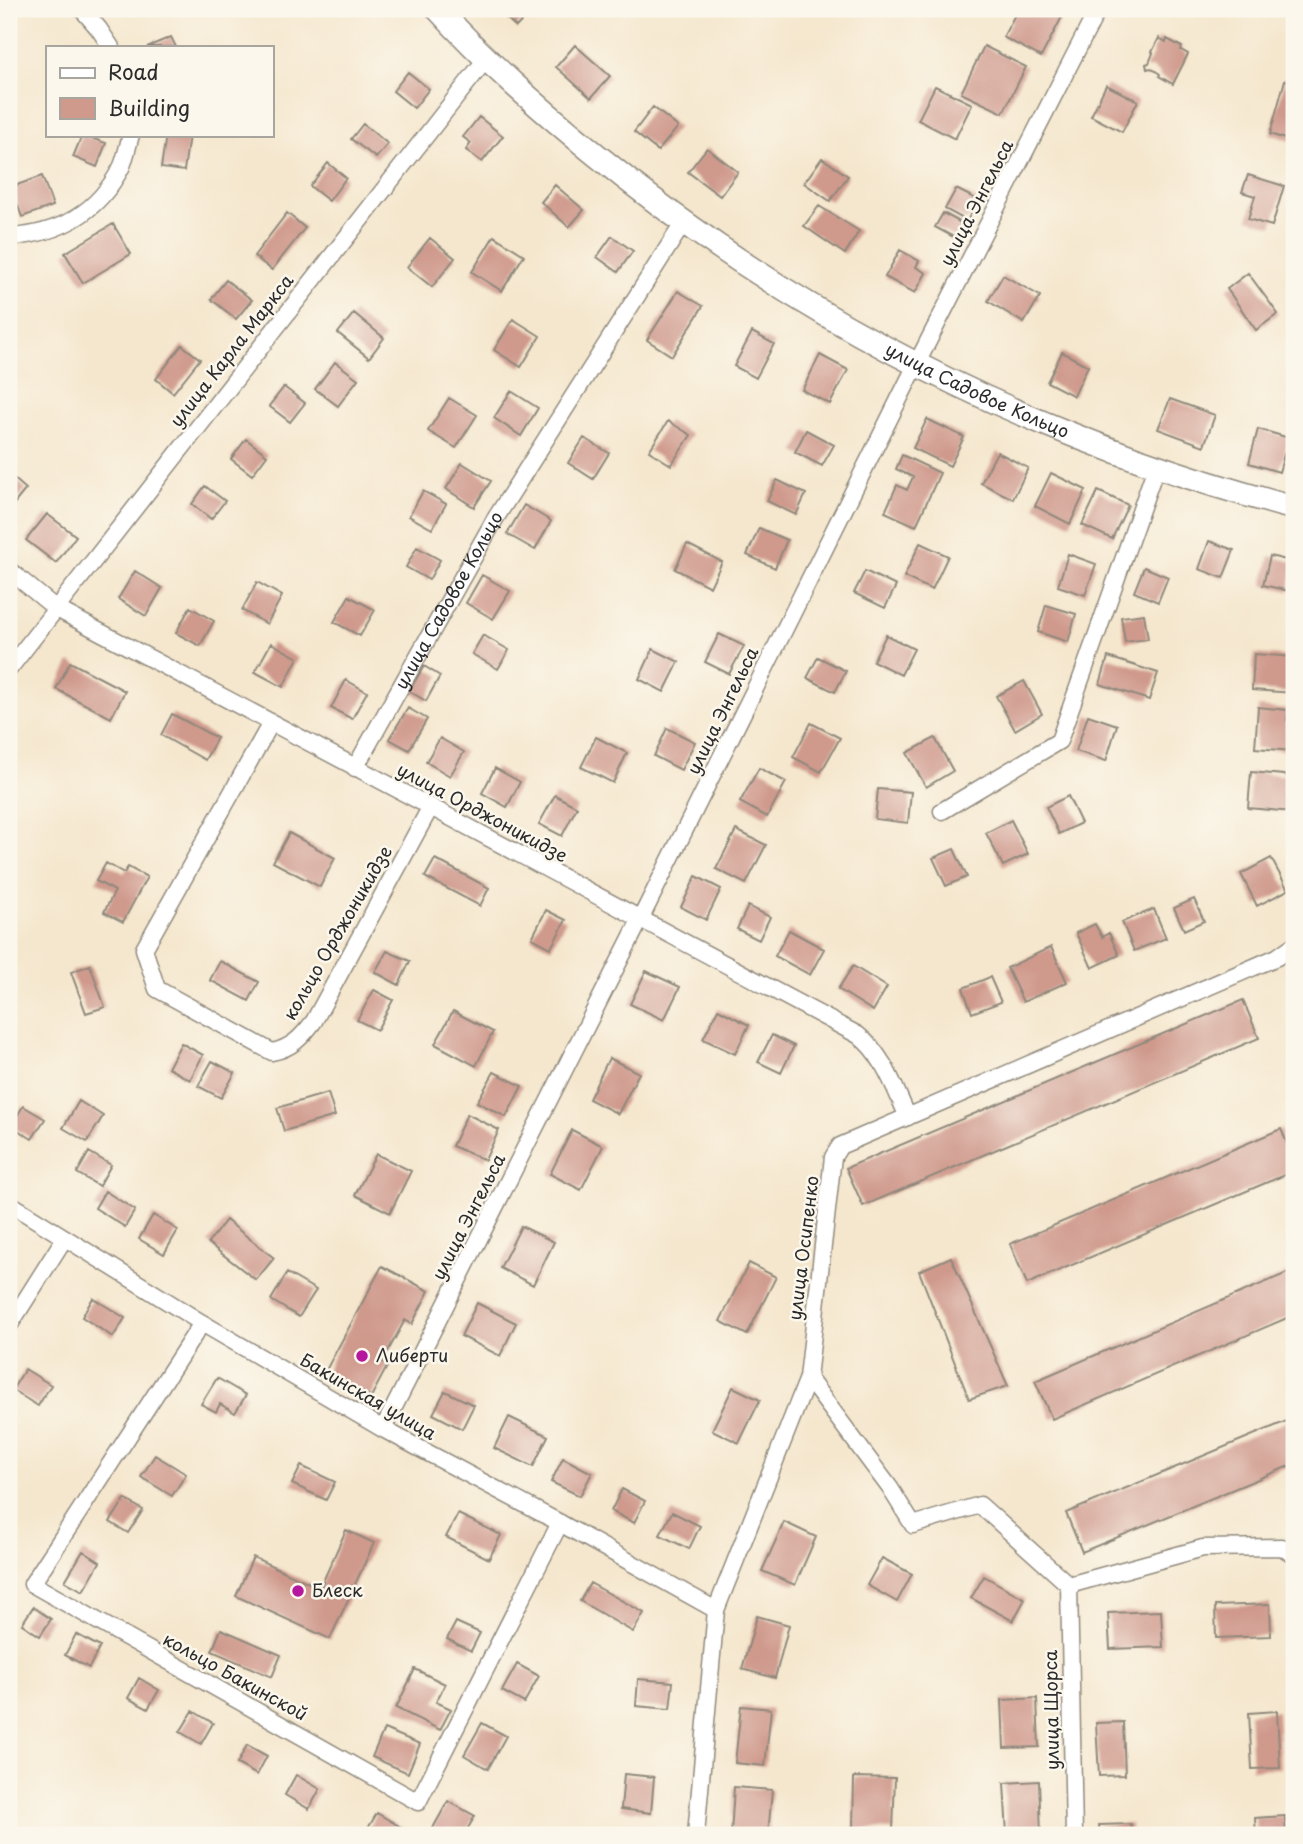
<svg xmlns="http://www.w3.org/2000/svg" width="1303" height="1844" font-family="'Playpen Sans',sans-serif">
	<rect width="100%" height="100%" fill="#fbf7ec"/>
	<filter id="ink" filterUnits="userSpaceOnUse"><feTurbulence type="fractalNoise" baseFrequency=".0143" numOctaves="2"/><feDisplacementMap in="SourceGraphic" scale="14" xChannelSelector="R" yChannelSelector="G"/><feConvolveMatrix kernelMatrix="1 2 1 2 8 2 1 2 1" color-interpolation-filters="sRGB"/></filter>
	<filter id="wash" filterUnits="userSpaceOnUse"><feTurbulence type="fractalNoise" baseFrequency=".00686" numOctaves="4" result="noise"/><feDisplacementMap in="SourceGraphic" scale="28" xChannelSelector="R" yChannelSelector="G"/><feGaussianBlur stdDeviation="1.57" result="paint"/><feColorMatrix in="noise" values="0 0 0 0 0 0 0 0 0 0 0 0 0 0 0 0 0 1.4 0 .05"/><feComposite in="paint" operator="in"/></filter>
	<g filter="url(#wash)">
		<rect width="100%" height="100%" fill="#f5e7ce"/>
		<g id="blocks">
			<!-- building -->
			<path fill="#cf998c" d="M497 9H533L516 27Z
				M1018 9H1047L1062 17 1041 57 1003 37Z
				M171 37 176 47H147Z
				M1159 38 1166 42 1167 39 1182 47 1181 50 1188 54 1173 84 1159 76 1160 74 1151 68 1147 69 1146 64 1149 63 1153 53 1152 52Z
				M575 45 610 76 591 98 556 67Z
				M984 46 1026 67 1003 113 961 93Z
				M408 72 429 89 414 108 393 91Z
				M1285 80 1294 83V142L1270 134Z
				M1106 85 1138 101 1122 132 1091 116Z
				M935 86 972 104 955 139 918 120Z
				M653 107 678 127 658 151 634 132Z
				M479 117 503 136 482 162 466 150 471 143 463 137Z
				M363 124 388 144 376 158 351 139Z
				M82 135 106 143 97 167 73 157Z
				M166 135H189L184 171 161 168Z
				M707 148 738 172 720 196 688 172Z
				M822 158 848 176 830 201 804 183Z
				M328 163 346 178 329 201 310 186Z
				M1248 175 1284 186 1272 226 1248 219 1255 196 1242 192Z
				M42 176 53 206 22 217 11 187Z
				M555 185 584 210 569 227 541 202Z
				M956 189 978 200 967 221 945 209Z
				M819 206 859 231 845 254 804 226Z
				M287 213 305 228 272 270 254 256Z
				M943 213 965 225 957 239 935 227Z
				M113 224 131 254 83 283 65 253Z
				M494 236 524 255 502 291 472 272Z
				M612 236 633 251 618 272 597 257Z
				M430 238 455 258 432 287 407 267Z
				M900 250 919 261 916 267 926 273 915 293 885 277Z
				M1248 273 1278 314 1256 330 1227 289Z
				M1003 275 1040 296 1024 323 988 301Z
				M226 280 252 300 236 319 211 299Z
				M678 291 703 306 672 356 647 340Z
				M354 313 384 338 369 358 338 333Z
				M513 319 540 336 521 367 494 350Z
				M752 332 774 344 756 378 734 366Z
				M182 345 200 359 173 393 156 379Z
				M1062 352 1088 366 1074 396 1047 382Z
				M820 355 848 370 830 404 802 390Z
				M335 362 358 379 338 406 315 389Z
				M284 387 305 403 290 422 269 406Z
				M511 391 538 408 521 436 494 418Z
				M449 398 477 415 456 448 428 431Z
				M1170 399 1215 415 1204 446 1158 429Z
				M927 419 964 437 950 466 913 448Z
				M668 421 691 435 671 465 649 451Z
				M1258 429 1289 438 1279 472 1249 463Z
				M806 430 834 445 822 466 795 452Z
				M584 438 609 453 593 479 568 463Z
				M246 439 267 455 252 475 231 459Z
				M997 452 1028 468 1013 499 981 483Z
				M902 455 940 473 916 526 885 512 897 485 907 490 913 477 896 469Z
				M462 463 491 481 474 507 446 489Z
				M1051 473 1086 490 1070 524 1035 506Z
				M9 474 26 489 9 510Z
				M777 480 806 494 796 515 767 501Z
				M205 486 225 501 211 519 192 504Z
				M423 491 446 504 432 529 409 516Z
				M1098 491 1128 505 1112 539 1082 525Z
				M524 505 551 521 535 550 507 534Z
				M47 514 76 536 56 563 26 540Z
				M759 528 787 540 775 568 747 555Z
				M1209 541 1234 550 1223 578 1199 569Z
				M920 543 948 556 932 590 904 577Z
				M687 544 722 562 710 587 675 569Z
				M417 547 440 560 429 580 406 567Z
				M1068 554 1096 564 1085 595 1058 586Z
				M1270 556 1294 562 1289 591 1263 585Z
				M1144 567 1168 577 1158 602 1134 592Z
				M135 571 162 588 146 616 118 599Z
				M865 571 896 586 885 608 854 593Z
				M482 575 510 591 493 619 466 603Z
				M257 582 282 596 267 624 242 610Z
				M349 596 375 610 360 636 334 622Z
				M1046 605 1076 614 1068 642 1038 632Z
				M190 607 214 621 200 646 176 633Z
				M1144 614 1148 639 1125 642 1121 617Z
				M719 634 744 646 729 674 705 662Z
				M483 635 509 650 498 669 472 654Z
				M886 635 914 649 901 675 873 661Z
				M271 643 298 658 283 687 255 672Z
				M653 649 679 662 664 692 639 679Z
				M1254 654 1294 657V693L1252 690Z
				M818 657 846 671 835 692 807 678Z
				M1108 657 1158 673 1149 700 1100 684Z
				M70 662 125 691 111 718 56 689Z
				M424 666 440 676 426 701 409 691Z
				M346 680 367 692 352 719 331 708Z
				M1024 681 1042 714 1015 730 996 696Z
				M1258 707 1288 710 1287 720H1294V751L1255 748Z
				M408 708 427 719 409 750 389 739Z
				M172 714 217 738 205 760 161 735Z
				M1088 715 1117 725 1106 761 1076 751Z
				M811 723 840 738 821 772 793 757Z
				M667 728 695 742 681 770 654 756Z
				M596 737 627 753 613 783 581 767Z
				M440 738 464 752 450 776 426 762Z
				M935 738 953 771 926 787 907 753Z
				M495 768 520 782 507 807 482 793Z
				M759 768 786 782 767 817 740 802Z
				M1251 772 1294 776 1293 812 1248 808Z
				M878 789 911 792 908 823 875 819Z
				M555 795 577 807 562 836 539 824Z
				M1068 796 1081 823 1059 834 1046 807Z
				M1011 820 1028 854 1003 866 986 833Z
				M736 830 766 845 746 884 716 869Z
				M289 833 335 858 320 887 273 862Z
				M954 849 967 877 946 886 933 858Z
				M1271 858 1288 890 1257 906 1241 874Z
				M435 859 489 888 480 906 425 877Z
				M106 863 124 873 128 867 147 877 123 922 104 912 115 891 96 881Z
				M696 876 721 889 706 920 681 907Z
				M1194 899 1204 921 1184 930 1174 908Z
				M748 906 770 917 759 940 737 929Z
				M1154 909 1166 938 1134 951 1122 922Z
				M546 910 566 920 551 948 532 938Z
				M1095 924 1102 937 1109 933 1119 955 1092 968 1076 933Z
				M789 930 824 949 810 975 775 956Z
				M1051 947 1067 982 1023 1002 1007 968Z
				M387 951 410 961 399 985 375 972Z
				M220 961 259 982 249 1001 210 980Z
				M90 965 105 1007 86 1013 71 972Z
				M853 966 887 987 873 1011 838 989Z
				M646 971 680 987 664 1020 630 1004Z
				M990 977 1001 1002 972 1013 963 988Z
				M374 990 393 1000 377 1030 357 1020Z
				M1243 1000 1259 1038 863 1206 846 1168Z
				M718 1009 749 1025 735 1054 703 1039Z
				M453 1011 493 1032 476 1066 435 1044Z
				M772 1035 794 1046 781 1073 758 1062Z
				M181 1043 203 1055 190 1080 168 1068Z
				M609 1058 639 1073 618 1114 589 1099Z
				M212 1061 235 1073 221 1098 198 1086Z
				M494 1072 522 1086 506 1117 477 1102Z
				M328 1093 335 1116 284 1131 277 1108Z
				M79 1101 103 1116 87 1142 63 1128Z
				M23 1106 45 1119 32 1139 11 1126Z
				M467 1114 499 1130 485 1160 452 1146Z
				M1281 1129 1294 1159V1171L1027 1284 1010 1244Z
				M572 1130 603 1146 581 1190 550 1174Z
				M89 1152 111 1165 99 1186 77 1173Z
				M376 1154 411 1171 390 1213 355 1195Z
				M105 1191 135 1210 125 1227 95 1208Z
				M153 1215 178 1230 164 1254 139 1239Z
				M226 1220 274 1258 256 1280 208 1243Z
				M521 1226 554 1242 533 1285 500 1268Z
				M951 1257 1008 1386 969 1399 919 1271Z
				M749 1263 776 1277 747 1335 720 1321Z
				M382 1266 429 1291 412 1324 405 1320 382 1362 388 1365 371 1397 325 1372Z
				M1294 1270V1315L1052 1419 1035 1381Z
				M287 1273 316 1290 299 1317 271 1300Z
				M93 1298 125 1318 113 1337 82 1317Z
				M477 1303 516 1323 500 1356 461 1336Z
				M25 1369 51 1385 38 1406 12 1390Z
				M217 1378 246 1395 235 1413 220 1404 216 1412 201 1404Z
				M733 1387 760 1400 739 1443 712 1430Z
				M445 1391 474 1405 462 1429 433 1414Z
				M509 1417 548 1436 533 1467 494 1448Z
				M1294 1418V1464L1082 1552 1066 1513Z
				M155 1455 186 1474 172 1496 141 1477Z
				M563 1458 592 1473 580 1496 551 1482Z
				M301 1466 335 1482 326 1500 292 1484Z
				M622 1489 645 1501 634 1523 611 1511Z
				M125 1499 143 1510 128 1533 110 1522Z
				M672 1512 700 1526 689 1549 660 1535Z
				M458 1514 501 1535 489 1559 446 1537Z
				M784 1522 816 1537 795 1585 762 1571Z
				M346 1530 374 1543 330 1639 236 1596 253 1557 320 1588Z
				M83 1551 100 1562 83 1591 65 1581Z
				M882 1558 912 1574 897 1602 867 1585Z
				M984 1576 1025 1599 1013 1621 971 1598Z
				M590 1583 644 1613 633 1632 580 1601Z
				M1270 1604 1271 1636 1216 1638 1215 1606Z
				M33 1607 51 1619 40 1636 22 1624Z
				M1161 1611 1163 1647 1110 1649 1108 1613Z
				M757 1616 789 1625 775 1678 742 1669Z
				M456 1622 480 1633 471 1651 447 1639Z
				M221 1629 281 1655 272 1677 212 1651Z
				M76 1634 100 1647 89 1668 65 1655Z
				M517 1664 539 1676 524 1703 502 1691Z
				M415 1669 445 1684 436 1702 451 1709 440 1730 396 1708Z
				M139 1678 159 1690 148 1709 128 1698Z
				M638 1679 673 1682 670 1709 636 1706Z
				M1037 1698 1039 1747 1004 1748 1002 1700Z
				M741 1706 771 1709 765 1766 735 1763Z
				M193 1711 213 1723 201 1744 180 1732Z
				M1277 1711 1280 1768 1252 1769 1249 1713Z
				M1123 1722 1125 1775 1099 1776 1096 1723Z
				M482 1723 506 1736 488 1769 464 1755Z
				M384 1729 420 1744 408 1773 372 1757Z
				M247 1745 267 1756 257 1775 237 1764Z
				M624 1774 654 1777 651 1813 621 1809Z
				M296 1775 320 1789 309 1809 285 1795Z
				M854 1777 895 1778 893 1830 853 1829Z
				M1039 1781 1041 1835H1007L1004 1783Z
				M734 1787 772 1790 768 1835H731Z
				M448 1801 475 1816 464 1835H445L433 1828Z
				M377 1813 404 1829 401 1835H364Z
				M1285 1816 1286 1835H1256L1255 1818Z
				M1131 1824V1835H1100L1099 1825Z"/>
		</g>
	</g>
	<g filter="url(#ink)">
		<use href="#blocks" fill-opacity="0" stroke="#90897c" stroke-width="2"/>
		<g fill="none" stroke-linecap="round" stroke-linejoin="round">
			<defs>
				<g id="street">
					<path d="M82 9 99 29 111 47"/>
					<path d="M9 237C60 234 98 213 122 166 126 156 128 145 131 135"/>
					<path d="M9 570 55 608C323 750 591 891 858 1035 884 1055 894 1087 908 1117"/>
					<path d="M9 669 486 59"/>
					<path d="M271 723 144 949 157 989 272 1052C292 1048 302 1037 314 1021L430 808"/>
					<path id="s1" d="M355 768 495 519 684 222"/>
					<path d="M942 811 1059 741 1156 467"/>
					<path d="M9 1203 202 1323 383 1429 560 1523 716 1610"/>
					<path d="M202 1323 32 1584 418 1802 560 1523"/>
					<path d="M9 1326 64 1239"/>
					<path d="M808 1378 890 1488 913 1525 980 1505 1069 1585"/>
					<path d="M383 1429 641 918 916 365 1098 9"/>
					<path d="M1069 1585 1074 1835"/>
					<path d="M1069 1585 1203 1548 1282 1547 1294 1555"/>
					<path d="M696 1835 716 1610 808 1378 833 1157 840 1146 1277 957 1294 945"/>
				</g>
				<g id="secondary">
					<path id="s2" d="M438 9C484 60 536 105 589 149 796 320 1035 439 1294 508"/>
				</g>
			</defs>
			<!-- street casing -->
			<use href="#street" stroke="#90897c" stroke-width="19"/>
			<!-- secondary casing -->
			<use href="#secondary" stroke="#90897c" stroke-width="26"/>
			<!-- street -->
			<use href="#street" stroke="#fff" stroke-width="16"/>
			<!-- secondary -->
			<use href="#secondary" stroke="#fff" stroke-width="23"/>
		</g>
	</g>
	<!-- markers -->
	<g fill="#b5179e" stroke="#fbf7ec" stroke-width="2.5">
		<circle cx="362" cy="1356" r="7"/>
		<circle cx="298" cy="1591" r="7"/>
	</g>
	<g text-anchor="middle" stroke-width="5" stroke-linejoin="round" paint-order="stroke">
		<!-- street labels -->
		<g font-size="18" fill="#2b2b2b" stroke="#fbf7ec">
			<text transform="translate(977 203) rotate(-63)" y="6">улица Энгельса</text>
			<text transform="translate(232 351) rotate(-52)" y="6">улица Карла Маркса</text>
			<text dy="6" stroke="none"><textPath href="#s2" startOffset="665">улица Садовое Кольцо</textPath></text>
			<text dy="6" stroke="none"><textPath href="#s1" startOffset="192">улица Садовое Кольцо</textPath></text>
			<text transform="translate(723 711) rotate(-64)" y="6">улица Энгельса</text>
			<text transform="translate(482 813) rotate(28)" y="6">улица Орджоникидзе</text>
			<text transform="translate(338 933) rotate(-60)" y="6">кольцо Орджоникидзе</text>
			<text transform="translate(469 1217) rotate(-63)" y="6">улица Энгельса</text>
			<text transform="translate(804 1248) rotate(-83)" y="6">улица Осипенко</text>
			<text transform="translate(368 1397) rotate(30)" y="6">Бакинская улица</text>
			<text transform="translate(235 1677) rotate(29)" y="6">кольцо Бакинской</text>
			<text transform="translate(1052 1710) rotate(-91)" y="6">улица Щорса</text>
		</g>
		<!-- poi labels -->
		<g font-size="18" fill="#2b2b2b" stroke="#fbf7ec" text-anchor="start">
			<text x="376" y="1362">Либерти</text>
			<text x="312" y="1597">Блеск</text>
		</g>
	</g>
	<!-- margin -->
	<rect width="1303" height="1844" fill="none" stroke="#fbf7ec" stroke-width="35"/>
	<!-- legend -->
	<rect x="46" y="46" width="228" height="91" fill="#fbf7ec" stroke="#a8a59f" stroke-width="2"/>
	<rect x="60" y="68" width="35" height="10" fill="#ffffff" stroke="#a8a59f" stroke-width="2"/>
	<text x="108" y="80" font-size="21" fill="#2b2b2b">Road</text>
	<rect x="60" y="98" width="35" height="21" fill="#cf998c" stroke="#a8a59f" stroke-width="2"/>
	<text x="108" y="116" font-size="21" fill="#2b2b2b">Building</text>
</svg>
